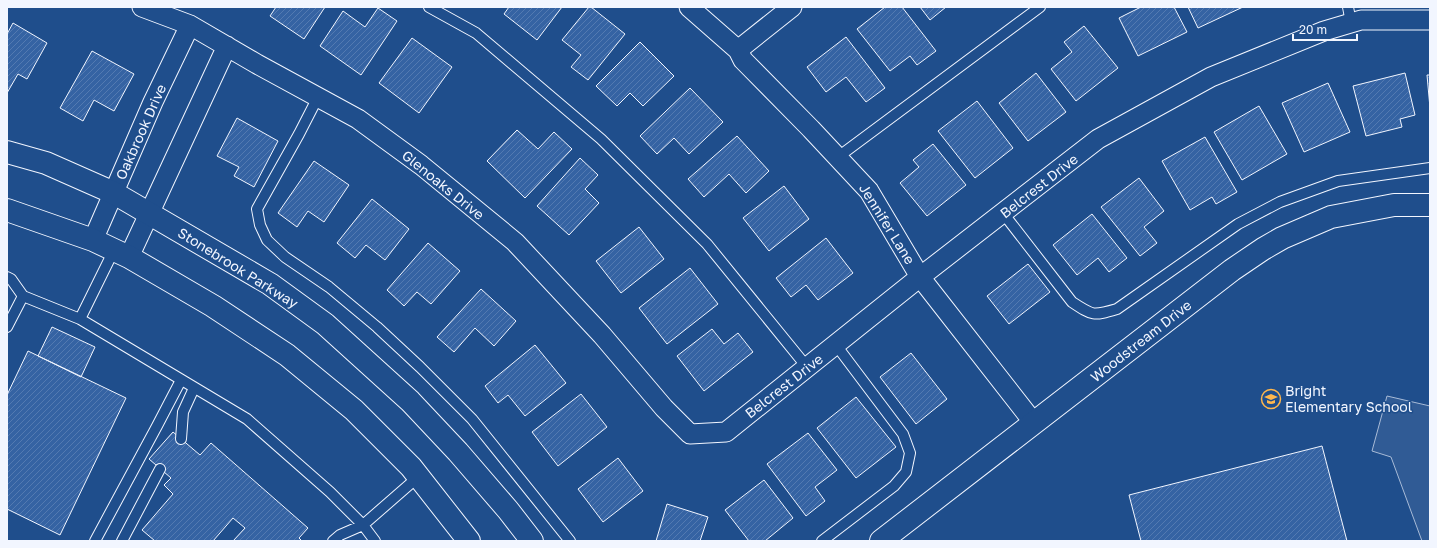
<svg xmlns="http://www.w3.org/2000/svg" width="1437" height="548" font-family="'Golos Text',sans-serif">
	<defs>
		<pattern id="building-hatch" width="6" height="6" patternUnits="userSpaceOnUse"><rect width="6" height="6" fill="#3563a3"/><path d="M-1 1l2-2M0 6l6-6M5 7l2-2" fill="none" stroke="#537ab1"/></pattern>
	</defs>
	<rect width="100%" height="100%" fill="#1f4e8c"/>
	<!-- parking -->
	<path fill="#305b95" stroke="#a8bbd7" d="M1387 396 1430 406V541H1422L1391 457 1372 451Z"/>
	<!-- building -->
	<path fill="url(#building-hatch)" stroke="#f2f6ff" d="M276 7H325L304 39 270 16Z
		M509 7H562L537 40 504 14Z
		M589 7H591L625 34 588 80 571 67 581 55 562 40Z
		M885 7H902L936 51 917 65 910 56 890 71 857 29Z
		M920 7H946L930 20Z
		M1141 7H1174L1187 32 1138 56 1119 18Z
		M1188 7H1243L1198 28Z
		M378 8 397 21 361 75 320 46 343 11 365 27Z
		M13 23 47 43 27 79 18 74 7 93V34Z
		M1084 26 1118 68 1076 101 1051 69 1072 52 1064 42Z
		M846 37 885 88 866 102 846 77 826 92 807 67Z
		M412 38 452 67 419 113 379 83Z
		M640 42 674 76 643 106 630 93 617 106 596 86Z
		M92 51 134 74 114 111 94 100 83 121 60 108Z
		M1036 73 1066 112 1028 141 999 103Z
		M1405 73 1415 115 1400 119 1402 127 1366 136 1353 86Z
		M1427 75H1430V108Z
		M1328 83 1350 132 1304 152 1282 103Z
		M690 88 723 122 689 154 674 138 657 154 640 136Z
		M977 101 1013 148 975 178 938 131Z
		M1259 106 1287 154 1242 180 1214 132Z
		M237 118 278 141 254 187 234 176 239 167 217 156Z
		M517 130 538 149 554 132 572 149 525 198 487 161Z
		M737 136 769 171 746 193 729 174 704 197 688 179Z
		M1205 137 1237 192 1216 204 1212 197 1190 210 1162 161Z
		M933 144 966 185 927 216 900 183 919 167 913 160Z
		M580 158 598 175 585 189 599 203 569 235 537 206Z
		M314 161 349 185 324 222 308 211 297 227 278 213Z
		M1139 178 1164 211 1144 227 1157 243 1140 256 1101 207Z
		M784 186 809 219 769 251 743 218Z
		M372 199 409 229 385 260 366 245 355 258 337 243Z
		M1092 214 1127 258 1109 272 1098 258 1077 275 1053 245Z
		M639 227 664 259 621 293 596 261Z
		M826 238 853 273 818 300 806 285 791 297 776 278Z
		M428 243 460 271 431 304 417 292 404 306 387 290Z
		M1028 264 1050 292 1009 324 987 296Z
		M690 268 718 304 667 344 639 308Z
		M481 289 516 321 494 346 475 328 454 352 437 337Z
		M52 327 95 347 81 377 38 356Z
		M712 329 724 344 738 333 753 352 704 391 677 356Z
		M535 345 566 383 525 416 508 395 498 403 485 386Z
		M28 351 126 398 60 535 7 509V395Z
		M911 353 947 399 916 424 880 377Z
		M581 394 607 427 558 466 532 432Z
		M856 397 896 447 856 478 817 428Z
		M173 432 200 455 211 443 308 528 299 538 302 541H233L245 528 233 518 213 541H155L142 530 173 494 164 485 171 478 149 459Z
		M808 433 837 470 815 487 825 501 806 516 767 464Z
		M1322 446 1347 541H1141L1129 495Z
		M618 458 643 491 603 522 578 489Z
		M764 480 793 518 765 541H749L725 510Z
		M667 504 708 517 700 541H656Z"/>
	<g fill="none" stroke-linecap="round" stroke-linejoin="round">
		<defs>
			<path id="service" d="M429 7 476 33 601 139 707 244 807 367
				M1348 7 1351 23
				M318 97 299 134 257 209 260 225 267 240 285 257 329 287 377 327 420 367 472 419 570 541
				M838 157 1040 7
				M1003 213 1072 302C1093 316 1093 316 1117 309L1238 224 1280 202 1338 181 1430 168
				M7 277 11 279 23 296
				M80 319 247 419 330 492 363 525 375 541
				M7 327 23 296 80 319 114 250
				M181 439 183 412 194 388
				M95 541 157 426 181 380
				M122 541 160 469
				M333 541 340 535 363 525 418 477
				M822 541 894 486 906 472 910 453 903 434 836 345"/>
			<path id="minor" d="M142 7 190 25 257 64 358 119 421 165 515 242 602 335 664 408 690 434 726 432 920 277 1098 139 1211 77 1324 31 1361 20H1430
				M689 7 738 50 743 60 811 129 869 191 920 277 1034 423
				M738 50 792 7
				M93 240 153 102 190 25
				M129 257 227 46"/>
			<path id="tertiary" d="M881 541 1232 270 1263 249 1282 238 1331 217 1394 205H1430"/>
			<path id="secondary" d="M7 152 46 163 114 193 270 284 325 324 410 401 458 452 508 510 532 541
				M7 210 93 240 129 257 213 306 287 355 354 410 411 467 469 541"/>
		</defs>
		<!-- service casing -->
		<use href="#service" stroke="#f2f6ff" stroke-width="12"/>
		<!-- minor casing -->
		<use href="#minor" stroke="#f2f6ff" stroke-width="21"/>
		<!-- tertiary casing -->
		<use href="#tertiary" stroke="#f2f6ff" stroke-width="24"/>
		<!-- secondary casing -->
		<use href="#secondary" stroke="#f2f6ff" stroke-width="24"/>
		<!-- service -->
		<use href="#service" stroke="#1f4e8c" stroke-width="10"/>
		<!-- minor -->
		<use href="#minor" stroke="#1f4e8c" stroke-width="19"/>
		<!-- tertiary -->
		<use href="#tertiary" stroke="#1f4e8c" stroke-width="22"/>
		<!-- secondary -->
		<use href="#secondary" stroke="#1f4e8c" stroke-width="22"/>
	</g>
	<!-- icons -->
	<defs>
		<symbol id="school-ring" viewBox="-11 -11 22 22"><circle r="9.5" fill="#1f4e8c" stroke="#ffb74d" stroke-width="1.5"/><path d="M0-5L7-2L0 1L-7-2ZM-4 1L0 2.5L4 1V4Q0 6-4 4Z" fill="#ffb74d"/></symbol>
	</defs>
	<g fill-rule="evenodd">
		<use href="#school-ring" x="1260" y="388" width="22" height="22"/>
	</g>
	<g text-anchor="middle" stroke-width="3" stroke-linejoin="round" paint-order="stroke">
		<!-- street labels -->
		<g font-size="14" fill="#f2f6ff" stroke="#1f4e8c">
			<text transform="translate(141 132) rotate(-66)" y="5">Oakbrook Drive</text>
			<text transform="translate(443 185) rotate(39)" y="5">Glenoaks Drive</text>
			<text transform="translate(1039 186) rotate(-38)" y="5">Belcrest Drive</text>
			<text transform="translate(887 224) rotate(58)" y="5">Jennifer Lane</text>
			<text transform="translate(238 268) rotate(32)" y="5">Stonebrook Parkway</text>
			<text transform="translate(1141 341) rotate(-38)" y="5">Woodstream Drive</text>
			<text transform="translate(784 386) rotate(-38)" y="5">Belcrest Drive</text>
		</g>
		<!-- poi labels -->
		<g font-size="14" fill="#f2f6ff" stroke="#1f4e8c" text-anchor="start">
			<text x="1285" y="396">Bright<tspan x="1285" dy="16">Elementary School</tspan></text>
		</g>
	</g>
	<!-- border -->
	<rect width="1437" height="548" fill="none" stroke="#f2f6ff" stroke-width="16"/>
	<!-- scale -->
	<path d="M1293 34v6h64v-6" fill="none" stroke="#f2f6ff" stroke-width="2"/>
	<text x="1299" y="34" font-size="12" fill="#f2f6ff" stroke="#1f4e8c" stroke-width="3" paint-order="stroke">20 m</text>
</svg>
